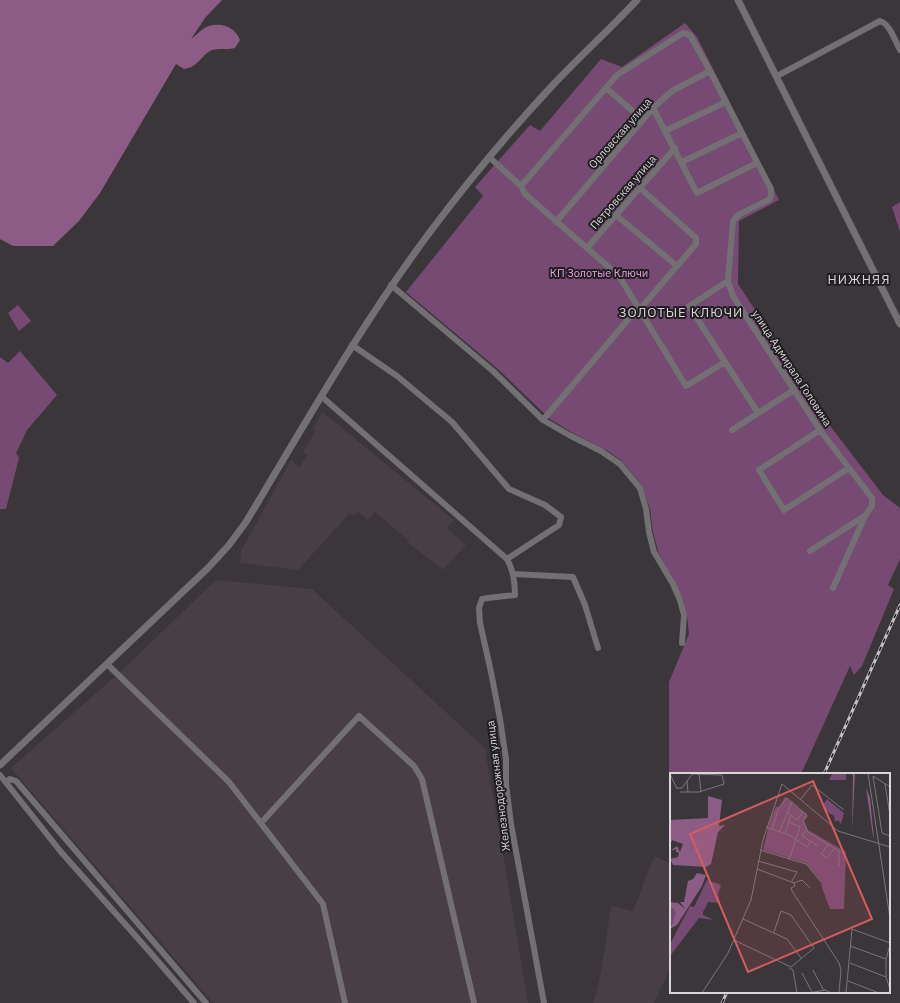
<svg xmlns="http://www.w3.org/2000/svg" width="900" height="1003" font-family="'IBM Plex Sans',sans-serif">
	<rect width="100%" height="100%" fill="#3a3639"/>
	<!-- built -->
	<path fill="#473e46" d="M322 413 330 418 454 520 447 528 466 545 443 570 408 543 409 541 375 512 368 520 358 512 354 516 350 513 298 570 240 563 241 551 291 460 299 468 307 455 303 452 316 430 313 428Z
		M216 580 312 589 485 748 528 1003H213L11 768 120 672Z
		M654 856 668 862 671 856V966L654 1003H593L598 985 605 948 611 906 633 911Z"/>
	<!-- green -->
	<path fill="#774a73" d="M685 23 697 37 779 200 739 221 738 284 771 334 789 372 883 495 900 508V559L888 585 894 589 862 666 854 675 850 666 801 774H671V830L669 829V682L689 634 687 616 683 599 659 554 653 532 650 509 641 484 622 461 608 451 571 432 550 419 499 370 406 292 483 196 475 187 530 125 540 131 601 59 622 67Z
		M900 202V232L892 207Z
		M18 305 31 321 19 331 8 313Z
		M20 351 57 395 27 430 16 453 19 458 6 509H0V357L8 363Z"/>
	<!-- forest -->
	<path fill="#8c5c87" d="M0 0H222L205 18 191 39C197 35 202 28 209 26 222 22 235 27 240 40L235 48C227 50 220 48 212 50 204 53 200 62 193 66 190 68 186 68 184 69L176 64 100 193 79 221 53 246H13L0 239Z"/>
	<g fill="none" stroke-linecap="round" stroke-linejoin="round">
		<!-- minor -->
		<path stroke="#727072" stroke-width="6" d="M777 76 880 21C890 24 895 41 900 50
			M606 88 643 120
			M653 108 697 193 757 163
			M665 131 726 102
			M489 157 521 186 525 194 619 276 686 386 725 362
			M682 162 742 133
			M521 186 617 75 683 33 690 35 710 71 771 189V194L770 199 738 215 733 221 728 281 733 296 820 430 872 498V506L866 514 833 588
			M616 215 677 266
			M556 222 653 108 672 91 710 71
			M587 248 675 148
			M728 281 689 306 758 413
			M391 285 493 371 543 420 569 435 601 451 620 464 640 488 646 509 649 532 654 552 673 584 680 600 684 615 682 643
			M352 345 397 376 452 422 509 489 545 505 561 517 559 525 507 559
			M321 396 507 559C514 571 515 583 515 595L488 598 482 599 479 608 480 623 491 672 500 719 506 759V784L511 824 544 1003
			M543 420 631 316 640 309 696 244V238L640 188
			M732 430 794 390
			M820 430 759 470 784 510 849 468
			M810 551 866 515
			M513 574 573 577 585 605 598 648
			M107 664 229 782 323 904 345 1003
			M0 775 61 852 149 951 194 1003
			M6 782 10 779 16 781 206 1003
			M261 823 359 716 414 766 422 779 474 1003"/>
		<!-- tertiary -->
		<path stroke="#727072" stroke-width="7" d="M738 0 900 324
			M0 765 208 568 229 545 246 522C306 422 363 321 433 228 470 179 510 131 551 87 579 57 609 30 637 0"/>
		<defs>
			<path id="rail" d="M824 774 900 605
				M722 1003 727 992"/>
		</defs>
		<!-- rail casing -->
		<use href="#rail" stroke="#c5c2c5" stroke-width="3"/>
		<!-- rail -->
		<use href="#rail" stroke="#201e20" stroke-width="1.5" stroke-dasharray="4.5" stroke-linecap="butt"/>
	</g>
	<g text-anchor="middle" stroke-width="4" stroke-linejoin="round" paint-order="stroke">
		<!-- street labels -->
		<g font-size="11" fill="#d8d6d8" stroke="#201e20">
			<text transform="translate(620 133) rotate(-49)" y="4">Орловская улица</text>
			<text transform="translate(623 192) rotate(-49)" y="4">Петровская улица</text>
			<text transform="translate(792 368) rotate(57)" y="4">улица Адмирала Головина</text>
			<text transform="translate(498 786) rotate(-97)" y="4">Железнодорожная улица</text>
		</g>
		<!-- park labels -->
		<g font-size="11" fill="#eaa2e3" stroke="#201e20">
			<text x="599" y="277">КП Золотые Ключи</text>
		</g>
		<!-- quarter labels -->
		<g font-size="13" letter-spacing="1" fill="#d8d6d8" stroke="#201e20">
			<text x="859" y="284">НИЖНЯЯ</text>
			<text x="681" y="317">ЗОЛОТЫЕ КЛЮЧИ</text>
		</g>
	</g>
	<!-- overview -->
	<g transform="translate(670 773)">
		<rect width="220" height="220" fill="#3a3639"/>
		<path d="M176 0V7H159L162 1ZM115 24 138 43 134 48 138 57 176 79 174 136H160L152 115 151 108 136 90 93 77 100 47 106 34H109ZM157 26 174 40 171 51 168 47 165 49 164 43 154 37 153 32ZM37 107 51 112 48 122 50 130 38 129 33 139V142L44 147 29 145 0 183V171L20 133 24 134ZM0 133 8 137 0 155Z" fill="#774a73"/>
		<path d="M181 0H185L182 60 183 2ZM196 14 200 25 204 66 203 63ZM38 23 52 27 49 53 55 52 48 59 41 91 36 94 3 92 0 86 8 84 9 80 6 79V76L0 78 7 73 10 79 13 71 2 67 0 72V47L38 45ZM27 100 36 102 32 113 7 152 0 156 6 140 4 135H0V129L8 130 15 136 10 129H14L18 108 23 106Z" fill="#8c5c87"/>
		<path fill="none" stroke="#797679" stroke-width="1" d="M198 0 220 145M0 1 7 16M29 1 31 19M203 3 212 60 220 63M203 3 220 14M17 8 18 20M215 11 220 42M7 15H12L23 0M10 19H29L54 11 52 2 22 1M131 26 142 12 174 37M116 38 127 47 133 39M119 49 130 54 119 87M96 54 121 63 137 74 141 68M102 56 109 35 117 25 137 42 133 48 138 59 169 78V93M136 57 132 63 148 73M109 59 122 29M115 61 121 42M158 72 151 81 157 85 164 76M90 77 136 91 151 109M88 88 127 99 122 108M87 96 124 110 125 113 121 115 122 118 169 190 171 197 169 220M124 110 132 107 140 115M73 146 117 166 131 185M66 168 121 194 144 175 121 142 111 138 104 159M220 172 216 186V204L220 216M180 173 216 186M180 190 216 204M119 195 123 197 127 220M143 197 153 216 161 220M132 200 142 219M178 208 209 220M32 220 58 180 81 127 93 67 112 11 168 58 220 74M139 220 155 217M176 220 182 156 220 170"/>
		<path fill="#d75c5d" fill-opacity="0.15" stroke="#d75c5d" stroke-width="2" d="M143 8 202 146 78 199 20 61Z"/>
		<rect width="220" height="220" fill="none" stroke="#d8d6d8" stroke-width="2"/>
	</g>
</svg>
